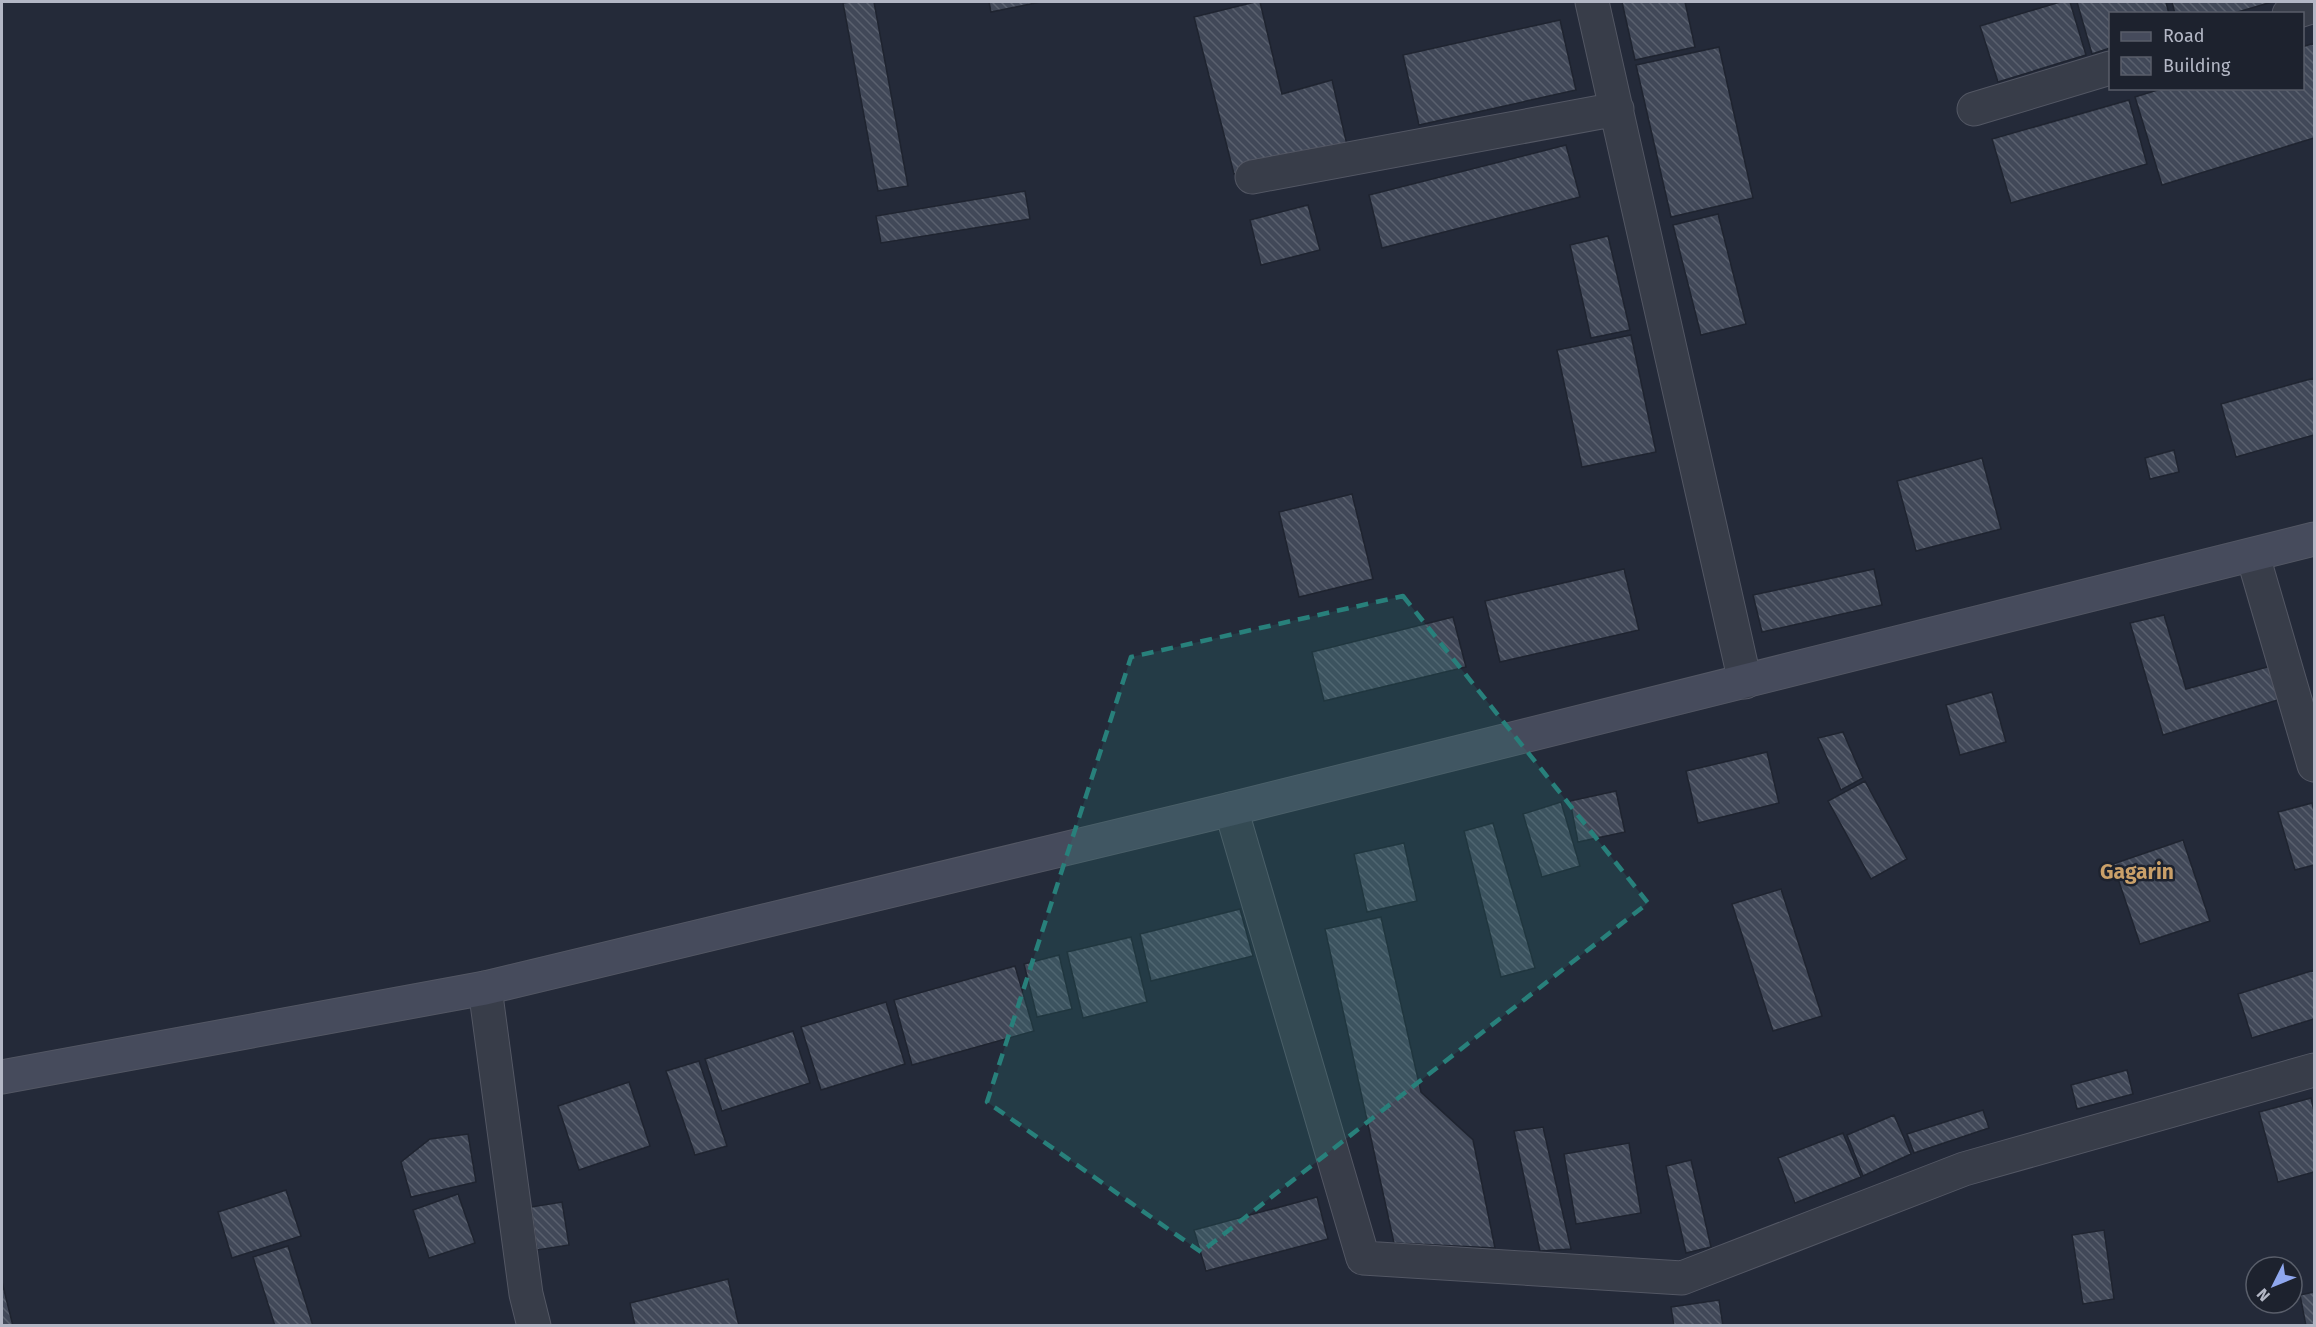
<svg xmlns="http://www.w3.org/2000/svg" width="2316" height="1327" font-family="'Fira Sans',sans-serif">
	<defs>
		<pattern id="building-back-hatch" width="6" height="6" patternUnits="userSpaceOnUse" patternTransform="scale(1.5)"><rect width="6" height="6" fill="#414858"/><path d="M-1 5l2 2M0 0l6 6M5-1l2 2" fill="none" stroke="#5a606e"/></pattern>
	</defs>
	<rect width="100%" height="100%" fill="#242a39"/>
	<!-- building -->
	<path fill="url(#building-back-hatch)" stroke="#1f2430" stroke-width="1.5" d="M849 2H874L908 186 878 191 843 3Z
		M989 2H1040L991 12Z
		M1255 2H1260L1282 94 1332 80 1347 145 1234 174 1194 17Z
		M1622 2H1685L1695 47 1635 60Z
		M2060 2H2070L2086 55 1998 82 1980 26Z
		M2077 2H2166L2169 14H2110V48L2092 54Z
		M2172 2H2272L2231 14H2175Z
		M1560 20 1576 90 1419 125 1403 55Z
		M2314 43V138L2162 185 2135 97 2164 88H2302V47Z
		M1719 47 1753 198 1671 217 1636 65Z
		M2129 100 2147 164 2011 203 1992 139Z
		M1566 145 1580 197 1382 248 1369 195Z
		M1025 191 1030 219 881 243 876 216Z
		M1308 205 1320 250 1261 265 1250 220Z
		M1718 214 1746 324 1701 335 1673 225Z
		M1608 236 1630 330 1591 338 1570 245Z
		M1631 335 1656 452 1582 467 1557 350Z
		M2314 378V435L2236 457 2221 404Z
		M2174 450 2179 472 2150 479 2145 458Z
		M1982 458 2001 529 1916 551 1897 481Z
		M1352 494 1373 579 1299 597 1279 512Z
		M1624 569 1639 630 1500 662 1485 601Z
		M1874 569 1882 605 1762 632 1753 595Z
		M2164 615 2186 689 2271 666 2281 699 2163 735 2130 623Z
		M1453 617 1466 667 1324 701 1312 652Z
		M1992 692 2006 742 1960 755 1946 705Z
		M1843 732 1863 778 1841 790 1818 738Z
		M1767 752 1779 803 1698 823 1686 771Z
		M1865 781 1907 859 1871 879 1828 801Z
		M1616 791 1625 832 1578 842 1570 801Z
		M1561 802 1580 866 1542 877 1523 814Z
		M2312 803 2314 811V865L2295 870 2278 812Z
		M1493 823 1535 968 1501 977 1464 831Z
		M2183 840 2210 921 2140 944 2113 864Z
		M1404 843 1417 901 1367 912 1354 854Z
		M1781 889 1822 1016 1773 1031 1732 904Z
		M1240 909 1253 956 1151 981 1140 934Z
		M1381 917 1421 1092 1473 1140 1495 1248 1394 1243 1325 929Z
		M1131 937 1147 1002 1083 1018 1067 952Z
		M1059 955 1072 1009 1037 1017 1024 964Z
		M1015 966 1034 1031 912 1065 894 1000Z
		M2314 970V1019L2252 1038 2238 994Z
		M886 1002 905 1064 821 1090 801 1027Z
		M793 1031 810 1083 722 1111 705 1059Z
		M699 1061 727 1146 695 1155 666 1071Z
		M2127 1070 2133 1094 2077 1109 2071 1085Z
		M629 1082 650 1146 579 1170 558 1106Z
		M2311 1098 2314 1111V1172L2278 1182 2259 1112Z
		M1983 1110 1989 1128 1914 1153 1907 1134Z
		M1894 1115 1911 1154 1863 1176 1847 1135Z
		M1543 1127 1571 1249 1540 1251 1514 1131Z
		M1843 1133 1861 1177 1795 1203 1778 1158Z
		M468 1134 476 1182 411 1197 401 1162 430 1139Z
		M1629 1143 1641 1213 1576 1224 1564 1154Z
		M1691 1160 1711 1247 1686 1253 1666 1166Z
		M286 1190 301 1236 232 1258 218 1212Z
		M458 1194 475 1243 429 1258 413 1210Z
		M1317 1197 1328 1239 1206 1271 1194 1230Z
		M562 1202 569 1245 537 1250 531 1207Z
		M2104 1230 2114 1299 2083 1304 2072 1235Z
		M288 1246 313 1326H275L253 1257Z
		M728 1279 739 1326H635L630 1303Z
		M2 1282 13 1326H2Z
		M2314 1292V1326H2306L2300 1295Z
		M1719 1300 1723 1326H1674L1671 1307Z"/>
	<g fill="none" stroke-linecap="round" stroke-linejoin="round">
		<defs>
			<path id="street" d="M1592 2 1745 682
				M2289 14 2314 6
				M1974 109 2110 68
				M1252 177 1617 109
				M2253 556 2314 765
				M1231 809 1363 1258 1682 1278 1964 1169 2314 1070
				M485 988 526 1294 534 1326"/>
			<path id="secondary" d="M2 1077 485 988 1231 809 2314 539"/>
		</defs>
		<!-- street casing -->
		<use href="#street" stroke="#535764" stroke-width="35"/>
		<!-- secondary casing -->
		<use href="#secondary" stroke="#535764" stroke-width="35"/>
		<!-- street -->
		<use href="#street" stroke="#383d49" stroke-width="33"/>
		<!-- secondary -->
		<use href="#secondary" stroke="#464b5c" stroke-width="33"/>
	</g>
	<!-- marked area -->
	<path fill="#28807b" fill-opacity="0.2" stroke="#28807b" stroke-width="4.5" stroke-dasharray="12 8" stroke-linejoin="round" d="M1403 596 1648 903 1201 1252 987 1102 1131 657Z"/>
	<g text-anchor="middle" stroke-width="5" stroke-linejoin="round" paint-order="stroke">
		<!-- quarter labels -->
		<g font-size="21" font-weight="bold" fill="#caa069" stroke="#1d222e">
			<text x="2137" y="879">Gagarin</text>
		</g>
	</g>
	<!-- border -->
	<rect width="2316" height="1327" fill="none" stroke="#b3b7c5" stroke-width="6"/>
	<!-- legend -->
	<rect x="2109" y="12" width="195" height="78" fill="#1d222e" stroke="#595e6a" stroke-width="1.5"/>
	<rect x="2121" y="32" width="30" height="9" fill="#464b5c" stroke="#595e6a" stroke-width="1.5"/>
	<text x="2163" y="42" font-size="18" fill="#b3b7c5">Road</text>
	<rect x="2121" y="57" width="30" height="18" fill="url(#building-back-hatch)" stroke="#595e6a" stroke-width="1.5"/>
	<text x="2163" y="72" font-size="18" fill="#b3b7c5">Building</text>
	<!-- north arrow -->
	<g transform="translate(2274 1285) rotate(227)"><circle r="28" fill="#1d222e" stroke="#595e6a" stroke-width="1.5"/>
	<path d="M0-4.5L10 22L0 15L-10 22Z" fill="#8fa7ee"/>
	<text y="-9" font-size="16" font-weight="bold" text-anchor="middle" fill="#b3b7c5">N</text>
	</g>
</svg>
